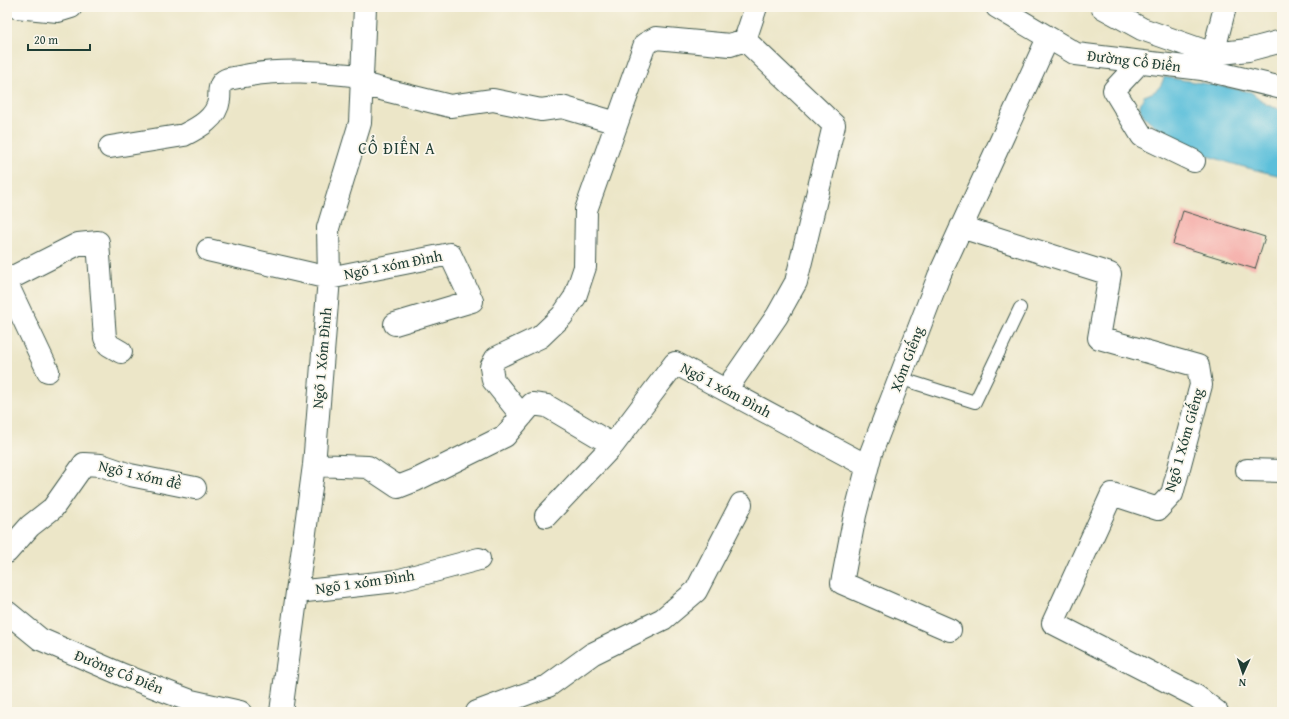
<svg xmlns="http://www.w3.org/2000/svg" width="1289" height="719" font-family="'Gentium Book Plus',serif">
	<rect width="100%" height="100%" fill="#fbf7ec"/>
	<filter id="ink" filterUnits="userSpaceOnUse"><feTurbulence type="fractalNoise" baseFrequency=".025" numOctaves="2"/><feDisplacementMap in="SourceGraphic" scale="8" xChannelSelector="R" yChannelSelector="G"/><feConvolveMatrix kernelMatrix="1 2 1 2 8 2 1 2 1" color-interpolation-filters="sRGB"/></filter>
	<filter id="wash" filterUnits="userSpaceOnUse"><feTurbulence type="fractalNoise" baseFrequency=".012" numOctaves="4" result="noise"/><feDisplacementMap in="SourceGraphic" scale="16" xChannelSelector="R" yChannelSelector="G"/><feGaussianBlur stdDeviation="0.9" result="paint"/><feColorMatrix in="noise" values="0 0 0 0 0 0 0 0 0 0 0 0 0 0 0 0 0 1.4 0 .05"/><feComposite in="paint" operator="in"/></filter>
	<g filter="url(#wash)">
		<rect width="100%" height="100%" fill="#ece6c8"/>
		<!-- water -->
		<path fill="#5cbfda" stroke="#3e7e87" d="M1164 77 1226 87 1251 92 1267 105 1282 110V176C1237 166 1190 155 1153 124 1147 119 1139 113 1140 105 1141 102 1143 98 1144 96 1155 92 1161 89 1164 77Z"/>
		<g id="blocks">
			<!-- building -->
			<path fill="#f5afaa" d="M1183 211 1265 237 1255 269 1173 244Z"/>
		</g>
	</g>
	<g filter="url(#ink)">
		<use href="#blocks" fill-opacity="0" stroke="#3e564a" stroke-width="1"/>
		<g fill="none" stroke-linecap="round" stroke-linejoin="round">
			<defs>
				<path id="lane" d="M899 378 975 402 1020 308"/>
				<path id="street" d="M16 7 58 11 71 7
					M1102 7 1142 29 1213 54 1248 50 1282 41
					M1140 62 1114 90 1142 136 1194 161
					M1205 66 1213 54 1225 7
					M361 84 450 106 493 100 541 110 562 107 617 123
					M110 147 184 135C198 128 217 118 219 100 220 94 218 88 222 83 226 78 234 78 239 77 280 68 321 72 362 76
					M961 227 1110 274 1099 338 1198 366 1201 385 1172 494 1158 509 1112 494 1053 623 1196 696 1217 712
					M208 250 329 278 450 254 472 301 395 324
					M7 280 78 244 98 242 105 338 109 345 121 352
					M7 284 48 371
					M726 390 777 316 796 282 834 125 745 40
					M522 416 493 380 491 367 496 358 540 337 562 316 575 297 585 267 586 210 645 44 656 38 730 45 745 40 756 7
					M613 445 675 363 867 466
					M314 465 368 467 398 487 416 480 505 436 532 404 547 406 613 445 546 516
					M1247 470 1282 471
					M7 552 30 526 53 508 84 464 101 465 130 475 195 488
					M297 592 396 581 479 559
					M950 630 842 583 855 515 871 453 939 276 1048 38
					M281 712 314 465 329 278 328 228 360 123 365 7
					M477 712 548 686 592 654 663 619 696 591 741 504"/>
				<path id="secondary" d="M997 7 1076 54 1202 69 1282 88
					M7 612 40 639 123 675 191 701 240 712"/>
			</defs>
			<!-- lane casing -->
			<use href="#lane" stroke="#3e564a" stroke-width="14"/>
			<!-- street casing -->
			<use href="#street" stroke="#3e564a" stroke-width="24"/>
			<!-- secondary casing -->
			<use href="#secondary" stroke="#3e564a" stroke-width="24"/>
			<!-- lane -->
			<use href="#lane" stroke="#fff" stroke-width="12"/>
			<!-- street -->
			<use href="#street" stroke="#fff" stroke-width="22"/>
			<!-- secondary -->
			<use href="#secondary" stroke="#fff" stroke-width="22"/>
		</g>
	</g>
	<g text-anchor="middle" stroke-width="3.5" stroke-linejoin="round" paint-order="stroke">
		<!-- street labels -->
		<g font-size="15" fill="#1f3d34" stroke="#fbf7ec">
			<text transform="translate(1134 61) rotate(7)" y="5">Đường Cổ Điển</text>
			<text transform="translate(393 265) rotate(-11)" y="5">Ngõ 1 xóm Đình</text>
			<text transform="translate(322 358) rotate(-85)" y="5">Ngõ 1 Xóm Đình</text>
			<text transform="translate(907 359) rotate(-69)" y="5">Xóm Giếng</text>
			<text transform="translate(726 390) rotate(28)" y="5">Ngõ 1 xóm Đình</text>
			<text transform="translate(1184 440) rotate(-74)" y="5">Ngõ 1 Xóm Giếng</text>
			<text transform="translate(140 475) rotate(13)" y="5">Ngõ 1 xóm đề</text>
			<text transform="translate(365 582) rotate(-8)" y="5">Ngõ 1 xóm Đình</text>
			<text transform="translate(119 672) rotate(22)" y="5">Đường Cổ Điển</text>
		</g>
		<!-- neighbourhood labels -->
		<g font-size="16" letter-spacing="1" fill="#1f3d34" stroke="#fbf7ec">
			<text x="397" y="154">CỔ ĐIỂN A</text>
		</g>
	</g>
	<!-- margin -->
	<rect width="1289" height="719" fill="none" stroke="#fbf7ec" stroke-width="24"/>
	<!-- north arrow -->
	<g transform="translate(1243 673) rotate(183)" stroke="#fbf7ec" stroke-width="3" paint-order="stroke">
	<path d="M0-3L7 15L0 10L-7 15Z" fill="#1f3d34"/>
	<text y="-6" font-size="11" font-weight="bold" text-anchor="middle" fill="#1f3d34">N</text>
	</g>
	<!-- scale -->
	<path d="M28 44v6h62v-6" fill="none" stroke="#1f3d34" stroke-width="2"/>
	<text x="34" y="44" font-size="12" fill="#1f3d34" stroke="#fbf7ec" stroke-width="3" paint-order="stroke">20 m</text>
</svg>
